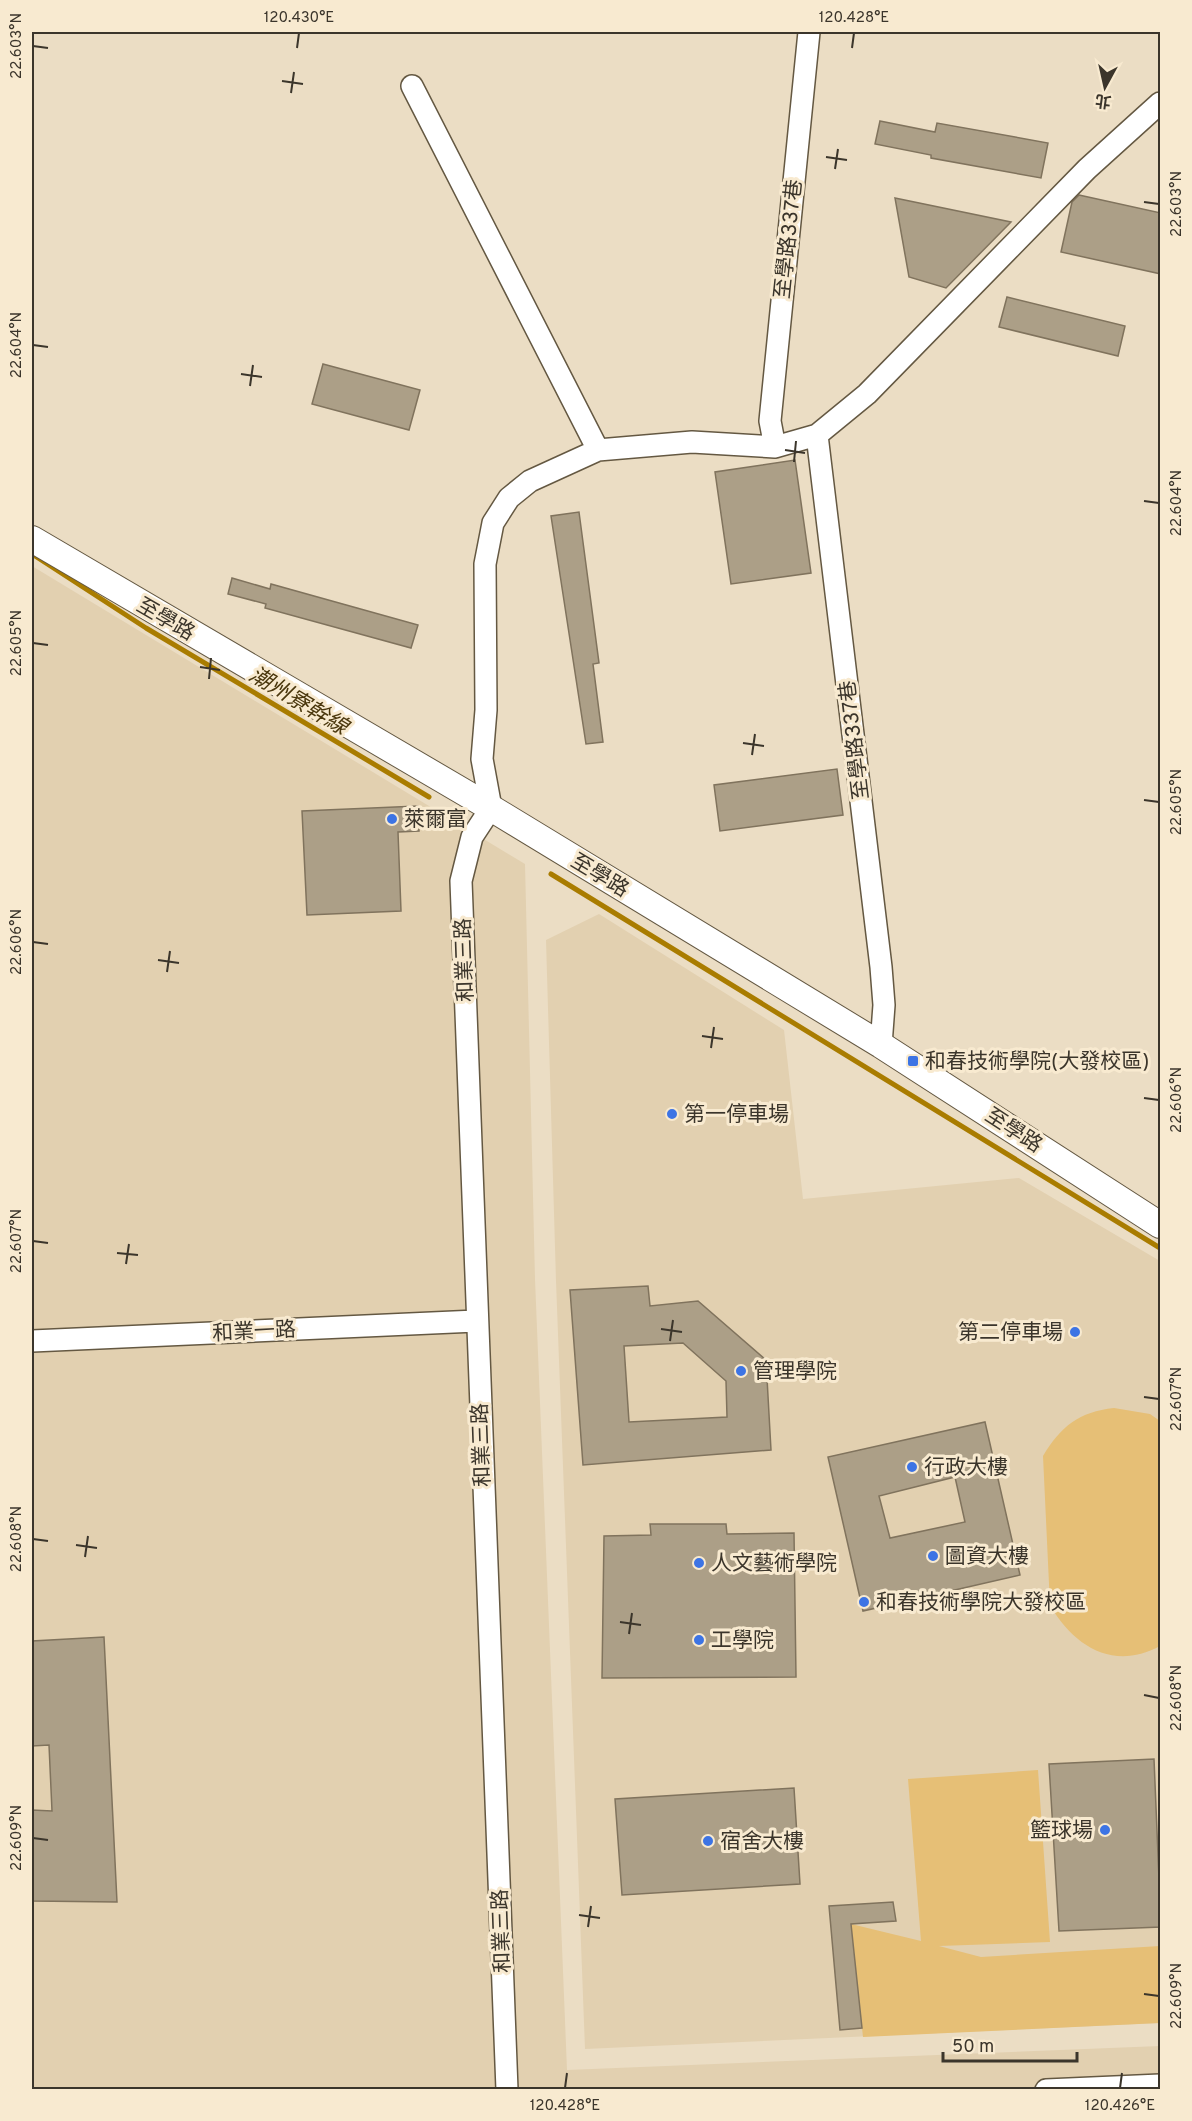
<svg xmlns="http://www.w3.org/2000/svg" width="1192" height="2121" font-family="Overpass,'Noto Sans TC',sans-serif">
	<rect width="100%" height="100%" fill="#ebddc4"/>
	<!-- built -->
	<path fill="#e2d0b0" d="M32 566 525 864 535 1279 567 2070 1160 2046V2089H32Z
		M599 914 784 1030 803 1199 1019 1178 1160 1261V2023L585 2049 556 1281 546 940Z"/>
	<!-- green -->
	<path fill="#e6bf76" d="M1114 1408 1150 1414 1160 1421V1646C1114 1671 1074 1647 1050 1605L1043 1456C1061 1426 1079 1412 1114 1408Z
		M1038 1770 1050 1942 939 1946 981 1957 1160 1946V2023L863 2037 851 1924 921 1941 908 1779Z"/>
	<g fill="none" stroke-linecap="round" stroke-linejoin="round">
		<!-- stream -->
		<path stroke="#a97c00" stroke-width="5" d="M32 554 146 628 429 797
			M551 874 1160 1248"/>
	</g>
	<!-- building -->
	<path fill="#ac9f87" stroke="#80735d" stroke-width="1.5" fill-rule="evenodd" d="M880 121 935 132 937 123 1048 143 1041 178 931 158V155L875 144Z
		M1079 195 1161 213V274L1061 252 1072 202Z
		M895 198 1011 222 946 288 909 277Z
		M1007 297 1125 326 1118 356 999 327Z
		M323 364 420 390 409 430 312 404Z
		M795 460 811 573 731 584 715 472Z
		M579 512 599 663 593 664 603 742 586 744 551 516Z
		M232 578 270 589 271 584 418 625 411 648 265 608 266 604 228 594Z
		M837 769 843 815 720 831 714 785Z
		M418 806 419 831 398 832 401 911 307 915 302 811Z
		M648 1286 650 1306 698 1301 766 1360 771 1450 583 1465 570 1290ZM683 1343 726 1381 727 1417 629 1422 624 1346Z
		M985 1422 1020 1575 863 1611 828 1457ZM955 1477 965 1522 890 1538 879 1496Z
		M650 1524H726L727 1534 794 1533 796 1677 602 1678 604 1536 651 1535Z
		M104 1637 117 1902 32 1901V1810L52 1811 49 1745 32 1746V1641Z
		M1154 1759 1161 1927 1059 1931 1049 1764Z
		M794 1788 800 1884 622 1895 615 1799Z
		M893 1902 896 1921 851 1924 862 2028 840 2030 829 1906Z"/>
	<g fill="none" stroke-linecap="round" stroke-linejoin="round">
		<defs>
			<path id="minor" d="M412 86 598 450
				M817 435 881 967 884 1005 881 1045
				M775 447 770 421 809 32
				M32 1341 476 1321
				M507 2090 461 881 472 837 491 808 482 759 486 710 485 564 493 523 509 498 530 481 598 450 692 442 775 447 817 435 867 394 1087 169 1160 103
				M1046 2090 1160 2085"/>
			<path id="tertiary" d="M32 539 491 808 881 1045 1160 1225"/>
		</defs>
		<!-- minor casing -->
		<use href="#minor" stroke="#645842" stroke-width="24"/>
		<!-- tertiary casing -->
		<use href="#tertiary" stroke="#645842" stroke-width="28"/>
		<!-- minor -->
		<use href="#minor" stroke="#fff" stroke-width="21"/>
		<!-- tertiary -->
		<use href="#tertiary" stroke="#fff" stroke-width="26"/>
	</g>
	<!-- ticks -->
	<path fill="none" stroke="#3b352b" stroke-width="2" d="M33 46 48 48M297 48 299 33M852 48 854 33M282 81 303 84M291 93 294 72M826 157 847 160M835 169 838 149M1144 202 1159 204M33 345 48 347M241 374 262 377M250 386 253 365M785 450 805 453M794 462 796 441M1144 501 1159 503M33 643 48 645M200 667 220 670M209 679 211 658M743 743 764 746M752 755 755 734M1144 800 1159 802M33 942 48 944M158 960 179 963M167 972 170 951M702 1036 723 1039M711 1048 714 1027M1144 1098 1159 1100M33 1241 48 1243M117 1253 138 1255M126 1264 129 1244M661 1329 682 1332M670 1341 673 1320M1144 1397 1159 1399M33 1539 48 1541M76 1545 97 1548M85 1557 88 1536M620 1622 641 1625M629 1634 632 1613M1144 1695 1159 1698M33 1838 48 1840M579 1915 600 1918M588 1927 591 1906M1144 1994 1159 1996M565 2088 567 2073M1120 2088 1122 2073"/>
	<!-- markers -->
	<g fill="#3d74e4" stroke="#f8ead0" stroke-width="2">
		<circle cx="392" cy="819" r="6"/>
		<rect x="907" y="1055" width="12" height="12" rx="3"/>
		<circle cx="672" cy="1114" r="6"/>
		<circle cx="1075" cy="1332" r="6"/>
		<circle cx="741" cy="1371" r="6"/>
		<circle cx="912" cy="1467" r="6"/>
		<circle cx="933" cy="1556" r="6"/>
		<circle cx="699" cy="1563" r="6"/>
		<circle cx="864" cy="1602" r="6"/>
		<circle cx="699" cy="1640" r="6"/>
		<circle cx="1105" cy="1830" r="6"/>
		<circle cx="708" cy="1841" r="6"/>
	</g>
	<g text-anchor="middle" stroke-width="6" stroke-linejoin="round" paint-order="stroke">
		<!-- street labels -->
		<g font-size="21" fill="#3b352b" stroke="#f8ead0">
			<text transform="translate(788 239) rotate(-84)" y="7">至學路337巷</text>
			<text transform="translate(166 619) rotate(30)" y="7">至學路</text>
			<text transform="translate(854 740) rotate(-97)" y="7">至學路337巷</text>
			<text transform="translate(600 875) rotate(31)" y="7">至學路</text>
			<text transform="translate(464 960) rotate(-92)" y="7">和業三路</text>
			<text transform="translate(1014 1130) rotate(33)" y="7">至學路</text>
			<text transform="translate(254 1331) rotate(-3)" y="7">和業一路</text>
			<text transform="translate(481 1445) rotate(-92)" y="7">和業三路</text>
			<text transform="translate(501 1931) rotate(-92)" y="7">和業三路</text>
		</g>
		<!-- poi labels -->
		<g font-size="21" fill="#3b352b" stroke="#f8ead0" text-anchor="start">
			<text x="404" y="826">萊爾富</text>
			<text x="925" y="1068">和春技術學院(大發校區)</text>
			<text x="684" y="1121">第一停車場</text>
			<text x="1063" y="1339" text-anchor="end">第二停車場</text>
			<text x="753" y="1378">管理學院</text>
			<text x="924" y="1474">行政大樓</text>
			<text x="945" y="1563">圖資大樓</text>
			<text x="711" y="1570">人文藝術學院</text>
			<text x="876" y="1609">和春技術學院大發校區</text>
			<text x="711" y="1647">工學院</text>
			<text x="1093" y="1837" text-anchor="end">籃球場</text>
			<text x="720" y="1848">宿舍大樓</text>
		</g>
		<!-- water labels -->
		<g font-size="22" font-style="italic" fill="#4a370d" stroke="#f8ead0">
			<text transform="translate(299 700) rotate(31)" y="8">潮州寮幹線</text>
		</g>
	</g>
	<!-- border -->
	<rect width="1192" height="2121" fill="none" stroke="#f8ead0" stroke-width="66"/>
	<!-- north arrow -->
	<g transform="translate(1105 87) rotate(188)" stroke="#f8ead0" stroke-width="4.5" paint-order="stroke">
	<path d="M0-4.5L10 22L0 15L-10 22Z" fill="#3b352b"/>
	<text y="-9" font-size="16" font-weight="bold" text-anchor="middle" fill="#3b352b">北</text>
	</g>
	<!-- scale -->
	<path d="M943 2052v9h134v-9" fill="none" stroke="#3b352b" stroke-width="3"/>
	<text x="952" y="2052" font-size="18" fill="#3b352b" stroke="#f8ead0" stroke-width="4.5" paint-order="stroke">50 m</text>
	<rect x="33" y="33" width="1126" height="2055" fill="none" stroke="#3b352b" stroke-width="2"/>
	<g font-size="15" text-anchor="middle" fill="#3b352b">
		<text x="299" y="22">120.430°E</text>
		<text x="854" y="22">120.428°E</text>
		<text transform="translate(16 46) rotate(-90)" y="5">22.603°N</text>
		<text transform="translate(1176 204) rotate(-90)" y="5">22.603°N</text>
		<text transform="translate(16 345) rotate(-90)" y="5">22.604°N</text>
		<text transform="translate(1176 503) rotate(-90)" y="5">22.604°N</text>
		<text transform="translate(16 643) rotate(-90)" y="5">22.605°N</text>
		<text transform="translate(1176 802) rotate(-90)" y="5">22.605°N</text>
		<text transform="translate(16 942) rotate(-90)" y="5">22.606°N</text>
		<text transform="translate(1176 1100) rotate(-90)" y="5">22.606°N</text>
		<text transform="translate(16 1241) rotate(-90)" y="5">22.607°N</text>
		<text transform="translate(1176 1399) rotate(-90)" y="5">22.607°N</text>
		<text transform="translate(16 1539) rotate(-90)" y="5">22.608°N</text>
		<text transform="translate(1176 1698) rotate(-90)" y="5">22.608°N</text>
		<text transform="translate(16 1838) rotate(-90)" y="5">22.609°N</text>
		<text transform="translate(1176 1996) rotate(-90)" y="5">22.609°N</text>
		<text x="565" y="2110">120.428°E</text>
		<text x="1120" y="2110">120.426°E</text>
	</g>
</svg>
